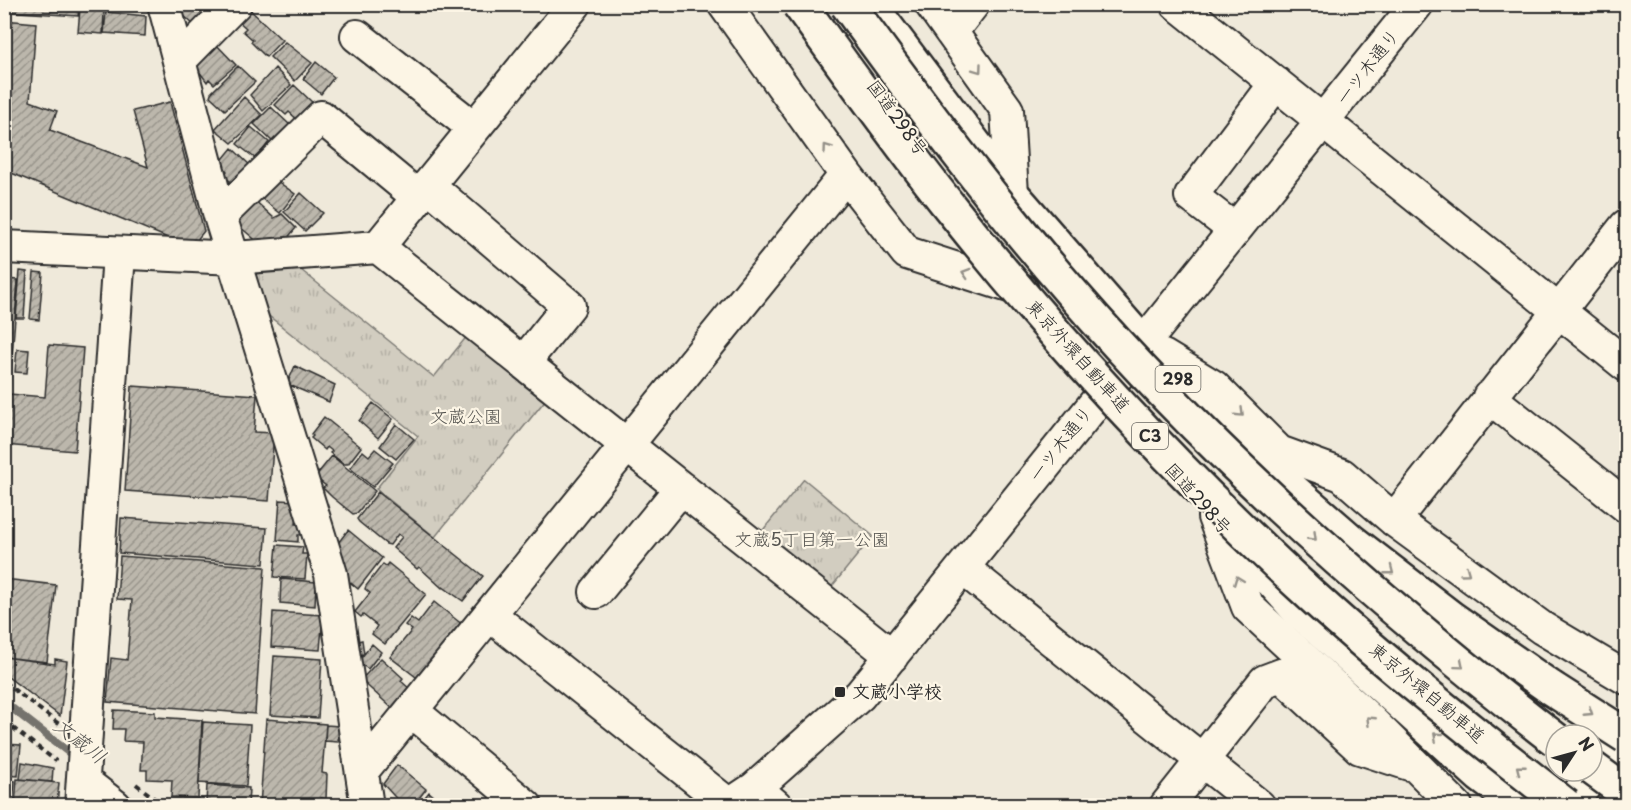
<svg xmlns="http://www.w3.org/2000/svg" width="1631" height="810" font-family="'Playpen Sans','Klee One',sans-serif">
	<defs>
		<pattern id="grass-tufts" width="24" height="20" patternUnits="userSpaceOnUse" patternTransform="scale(1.5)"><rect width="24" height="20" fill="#d2cdc0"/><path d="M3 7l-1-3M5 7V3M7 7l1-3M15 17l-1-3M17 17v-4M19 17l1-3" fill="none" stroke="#b4b0a5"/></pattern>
		<pattern id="building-hatch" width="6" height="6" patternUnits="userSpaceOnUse" patternTransform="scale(1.5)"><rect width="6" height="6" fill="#bcb7ac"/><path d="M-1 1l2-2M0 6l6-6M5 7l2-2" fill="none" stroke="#99958c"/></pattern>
	</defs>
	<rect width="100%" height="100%" fill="#efe9da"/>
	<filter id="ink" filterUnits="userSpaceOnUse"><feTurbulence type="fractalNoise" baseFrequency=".0167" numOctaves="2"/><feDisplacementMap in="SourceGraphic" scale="12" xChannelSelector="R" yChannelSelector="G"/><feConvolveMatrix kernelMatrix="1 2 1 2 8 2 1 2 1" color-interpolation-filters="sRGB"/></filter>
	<g filter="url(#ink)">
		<!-- grass -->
		<path fill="url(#grass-tufts)" stroke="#7e7c76" stroke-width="1.5" d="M296 266 434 377 472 330 551 393 435 537 376 489 418 436 269 316 254 274 262 267Z
			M804 479 873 536 820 601 751 545Z"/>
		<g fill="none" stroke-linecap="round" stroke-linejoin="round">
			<!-- stream -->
			<path stroke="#75736d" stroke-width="8" d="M4 702 76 758
				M123 795 136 806"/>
		</g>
		<!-- building -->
		<path fill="url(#building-hatch)" stroke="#2b2b2b" stroke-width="1.5" d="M4 4 79 6 78 16 4 11Z
			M104 4H142V10L104 7Z
			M187 4H216L197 28 180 12Z
			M247 7 282 40 266 57 251 42 253 40 243 31 246 28 236 19Z
			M80 9 104 11 103 34 78 32Z
			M106 12 146 16 145 36 104 33Z
			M4 20 36 23 30 101 57 111 50 130 148 167 133 111 170 102 204 231 196 241 168 238 4 170Z
			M213 41 236 65 214 84 209 79 207 82 193 63Z
			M285 42 312 63 295 81 270 57Z
			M316 62 334 77 321 94 303 79Z
			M238 66 255 82 225 110 210 96 211 93Z
			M275 68 291 85 263 111 250 95Z
			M294 85 313 103V110L301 123 289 112 286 115 275 105Z
			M244 97 262 115 232 143 215 129Z
			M271 107 291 126 274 143 254 124Z
			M251 127 269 142 256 159 237 144Z
			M232 148 252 167 237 187 223 175 227 171 219 164Z
			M273 178 295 194 280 213 257 195Z
			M301 193 323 213 305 231 284 212Z
			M251 197 274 218 282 214 296 228 284 242 259 243 233 221Z
			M20 271 27 272 24 318H16Z
			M34 272 43 273 39 320 30 319Z
			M4 279 18 280 9 394 45 397 49 345 83 348 75 451 4 445Z
			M17 349 29 350 27 373 15 372Z
			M295 366 335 385 329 402 287 384Z
			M132 386 257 395 254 432 274 433 269 501 125 491Z
			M373 403 393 419 378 438 359 421Z
			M324 417 361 447 348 464H344L330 453 332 451 327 447 325 450 311 438 313 436 311 434Z
			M396 424 414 439 396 459 380 446Z
			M375 449 393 463 373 487 350 468 363 451 369 456Z
			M332 456 375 491 357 513 353 514 332 497 323 488 326 486 315 477Z
			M378 492 483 576 463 601 443 587 442 588 419 567 417 569 393 548 402 537 398 534 390 545 386 544 359 522 357 519Z
			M280 500 294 501 298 508 296 524H304L303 535H298V542L277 540Z
			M121 518 267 528 264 564 119 553Z
			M348 530 382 558 358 589 345 578 335 547Z
			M277 545 303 547 302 554H307L305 579 274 577Z
			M120 556 265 567 255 714 107 702 111 658 127 660 132 600 117 599Z
			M388 563 426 594 385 644 372 634 377 626 363 615 361 617 355 612 370 593 365 589 366 586 383 564 386 566Z
			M4 579 56 585 47 662 4 657Z
			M281 579 316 582 315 606 280 603Z
			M434 602 463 625 420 680 390 657 412 630 405 625 411 618 418 623Z
			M273 612 323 615 320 650 271 647Z
			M362 640 364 654 357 655 354 642Z
			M372 644 381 652 368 669 358 662Z
			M274 656 322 659 318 718 270 715Z
			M4 657 55 664V659L67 661 60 716 4 674Z
			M381 658 403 678 401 681 411 690 394 710 361 680Z
			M114 710 155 712V717L202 720 198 798 171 797 172 780 147 779V770H141L143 742 123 741 124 729H113Z
			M266 719 326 724 322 773 327 774 326 799 321 798 320 804 327 806H260Z
			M203 722 250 725 246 786 199 783Z
			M326 725 339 726 338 742 325 741Z
			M4 744 21 745 18 776 4 775Z
			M22 762 53 768 52 782 20 779Z
			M397 765 426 789 413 806H403L383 784Z
			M17 779 59 783 57 806 15 805Z
			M4 780 15 781 13 803H4Z
			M207 785 249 788 248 806H198L199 802 206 803Z
			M429 792 445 805V806H418Z"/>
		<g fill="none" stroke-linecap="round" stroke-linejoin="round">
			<defs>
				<path id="minor" d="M164 4 220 216 331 574 367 806
					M724 4 846 175 907 253 1022 290
					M931 4 1007 110 1012 194
					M1177 4 1626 365
					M951 32 973 4
					M357 36 474 128
					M179 61 235 4
					M428 185 569 306 524 362
					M220 216 321 117 418 197
					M1235 230 1191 196 1276 83
					M4 247 235 258 378 247 575 4
					M378 247 892 656
					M1163 356 1214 387 1279 452 1342 475 1394 520 1542 628 1626 678
					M1489 397 1626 506
					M1214 517 1248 607 1372 722 1456 806
					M1394 520 1626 226
					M964 569 1259 806
					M596 592 681 488
					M490 615 729 805
					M412 711 526 806
					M363 770 846 175
					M83 781 115 806
					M755 788 776 806
					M81 806 119 254
					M728 806 755 788 860 695 1417 4
					M1166 806 1265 681 1281 675 1360 748 1409 764
					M1569 806 1626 733"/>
				<path id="highway" d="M869 4 1012 194 1142 343 1251 454 1351 541 1451 618 1551 688
					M1246 552 1298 610 1480 775 1521 806"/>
			</defs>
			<!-- minor casing -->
			<use href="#minor" stroke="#2b2b2b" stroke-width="36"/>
			<!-- highway casing -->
			<use href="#highway" stroke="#2b2b2b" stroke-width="38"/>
			<!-- path -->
			<path stroke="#2b2b2b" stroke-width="4" stroke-dasharray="6 4.5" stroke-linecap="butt" d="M4 682 59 724
				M4 721 56 761
				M136 784 164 806"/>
			<!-- minor -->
			<use href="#minor" stroke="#fcf5e5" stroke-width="32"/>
			<!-- highway -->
			<use href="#highway" stroke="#fcf5e5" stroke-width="33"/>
			<defs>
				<path id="highway-bridge" d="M799 4C850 74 899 144 953 211 1058 343 1175 469 1299 584 1384 663 1475 734 1566 806
					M847 4C919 103 992 201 1072 293 1216 459 1383 606 1556 740
					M1551 688 1626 736
					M1592 768 1626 793"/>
			</defs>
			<!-- highway-bridge casing -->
			<use href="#highway-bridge" stroke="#2b2b2b" stroke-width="38" stroke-linecap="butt"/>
			<!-- highway-bridge -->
			<use href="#highway-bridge" stroke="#fcf5e5" stroke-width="33"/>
		</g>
		<!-- one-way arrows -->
		<defs><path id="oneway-chevron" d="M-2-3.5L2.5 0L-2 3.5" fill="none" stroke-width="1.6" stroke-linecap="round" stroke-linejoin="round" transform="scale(1.5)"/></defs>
		<g stroke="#949088">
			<use href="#oneway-chevron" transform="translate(978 69) rotate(54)"/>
			<use href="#oneway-chevron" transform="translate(827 148) rotate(-126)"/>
			<use href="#oneway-chevron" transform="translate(966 273) rotate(-162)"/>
			<use href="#oneway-chevron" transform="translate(1240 413) rotate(44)"/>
			<use href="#oneway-chevron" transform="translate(1313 537) rotate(44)"/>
			<use href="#oneway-chevron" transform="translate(1390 571) rotate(38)"/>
			<use href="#oneway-chevron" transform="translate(1466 572) rotate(36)"/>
			<use href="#oneway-chevron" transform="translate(1238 580) rotate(-111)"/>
			<use href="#oneway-chevron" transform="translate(1460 665) rotate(40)"/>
			<use href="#oneway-chevron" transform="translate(1589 712) rotate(33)"/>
			<use href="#oneway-chevron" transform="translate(1370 720) rotate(-136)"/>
			<use href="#oneway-chevron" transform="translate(1437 736) rotate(-138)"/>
			<use href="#oneway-chevron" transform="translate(1520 769) rotate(-142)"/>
		</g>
	</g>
	<!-- markers -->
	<rect fill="#2b2b2b" stroke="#fcf5e5" stroke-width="2" x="834" y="686" width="12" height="12" rx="3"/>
	<g text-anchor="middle" stroke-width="4.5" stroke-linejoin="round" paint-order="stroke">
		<!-- shield labels -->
		<g fill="#fcf5e5" stroke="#6a6863" stroke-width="1.5">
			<rect x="1155.5" y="366" width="45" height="26" rx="4.5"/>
			<rect x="1132" y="423" width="36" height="26" rx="4.5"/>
		</g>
		<g font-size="16" font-weight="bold" fill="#2b2b2b">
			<text x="1178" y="385">298</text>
			<text x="1150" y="442">C3</text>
		</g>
		<!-- street labels -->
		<g font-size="18" fill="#2b2b2b" stroke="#fcf5e5">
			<text transform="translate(1368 67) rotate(-52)" y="6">一ツ木通り</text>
			<text transform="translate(897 118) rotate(54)" y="6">国道298号</text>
			<text transform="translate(1078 356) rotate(48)" y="6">東京外環自動車道</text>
			<text transform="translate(1061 444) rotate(-52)" y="6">一ツ木通り</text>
			<text transform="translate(1198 499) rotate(48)" y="6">国道298号</text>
			<text transform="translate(1427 693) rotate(40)" y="6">東京外環自動車道</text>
		</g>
		<!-- park labels -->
		<g font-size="18" fill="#555450" stroke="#fcf5e5">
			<text x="466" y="423">文蔵公園</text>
			<text x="812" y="546">文蔵5丁目第一公園</text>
		</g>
		<!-- poi labels -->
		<g font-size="18" font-weight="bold" fill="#2b2b2b" stroke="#fcf5e5" text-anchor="start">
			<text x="852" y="698">文蔵小学校</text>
		</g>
		<!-- water labels -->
		<g font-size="20" font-style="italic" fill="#565552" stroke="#fcf5e5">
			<text transform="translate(80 741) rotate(38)" y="7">文蔵川</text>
		</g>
	</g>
	<!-- margin -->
	<rect width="1631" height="810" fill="none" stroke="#fcf5e5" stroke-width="24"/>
	<rect x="12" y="12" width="1607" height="786" fill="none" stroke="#2b2b2b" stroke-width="2" filter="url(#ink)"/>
	<!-- north arrow -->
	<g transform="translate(1574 753) rotate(54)"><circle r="28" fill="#fcf5e5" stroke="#a8a49b" stroke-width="1.5"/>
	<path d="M0-4.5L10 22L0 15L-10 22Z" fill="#2b2b2b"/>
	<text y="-9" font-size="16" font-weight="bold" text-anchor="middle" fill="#2b2b2b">N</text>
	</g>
</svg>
